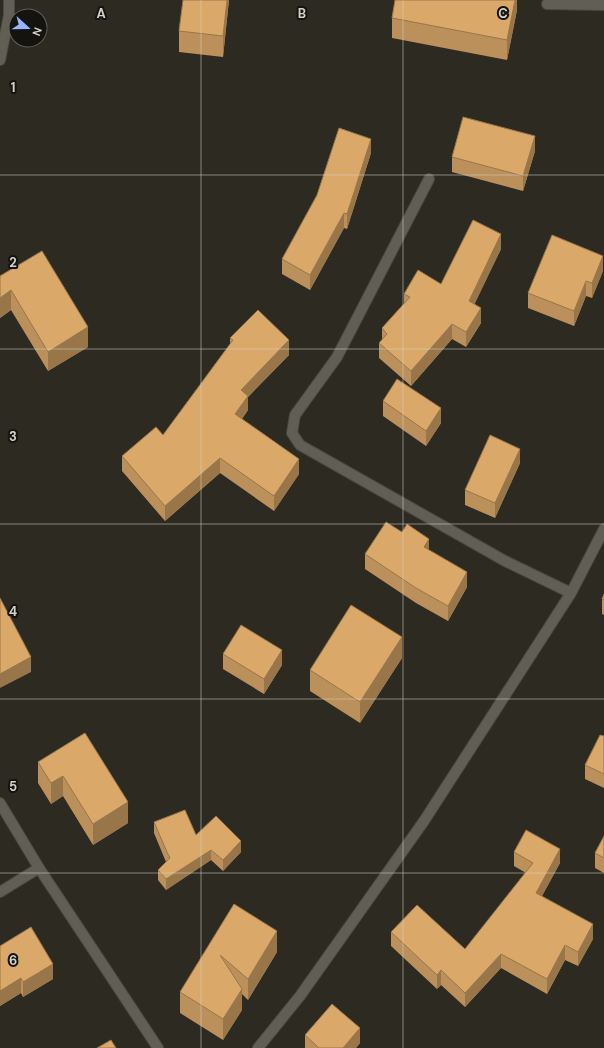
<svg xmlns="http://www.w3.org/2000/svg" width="604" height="1048" font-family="'DM Sans',sans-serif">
	<rect width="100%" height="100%" fill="#2d2a22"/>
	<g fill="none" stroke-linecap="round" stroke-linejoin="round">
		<defs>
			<path id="minor" d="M547 4 604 5
				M0 60 9 15V0
				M429 179 337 357 295 415 292 433 300 445 505 561 571 593
				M0 803 39 868 158 1048
				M0 892 39 868
				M258 1048 300 996 424 821 571 593 604 529"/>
		</defs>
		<!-- minor casing -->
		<use href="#minor" stroke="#4a4841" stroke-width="12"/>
		<!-- minor -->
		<use href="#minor" stroke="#615f55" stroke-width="10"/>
	</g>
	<!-- wall -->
	<path fill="#bb905a" d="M229 0 223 57 179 52V31Z
		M517 0V10L507 60 392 38V18Z
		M535 151 523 191 452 172V157Z
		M371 153 347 229 344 228 310 290 282 274V259Z
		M501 249 474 304 481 323 466 347 452 339 411 386 379 358V343L382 340V328L404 304V294L441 284Z
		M603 271 592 298 586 296 574 326 528 308V293Z
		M0 276 88 347 48 371 11 310 0 318Z
		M230 338 289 355 248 397V410L242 419 299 474 274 511 220 473 165 521 122 471V456L163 435 230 344Z
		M383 401 441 423 426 446 383 416Z
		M520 463 495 518 465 505V490Z
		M429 551 467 587 448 621 416 603 365 569V554Z
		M604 594V615L602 614V599Z
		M223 654 282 665 264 694 223 669Z
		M402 658 360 723 310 691V670Z
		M85 733 128 823 93 845 63 796 51 804 38 783V762Z
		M604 736V788L585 779V765Z
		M154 822 196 835 241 852 223 871 211 860 166 890 158 880V870L166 862 154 833Z
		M604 836V873L595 868V853Z
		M514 852 560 863 542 896 593 939 578 966 565 960 547 994 501 968 465 1007 441 985 437 989 391 946V932L465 949 526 873 514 866Z
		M234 904 277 952 248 1000 242 994V1010L223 1040 180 1013V992Z
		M0 946 53 979 23 997 21 993 0 1006Z
		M305 1035 360 1043 356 1048H305Z"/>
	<!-- shaded-wall -->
	<path fill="#99764a" d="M227 0H229L223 57V36Z
		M515 0H517V10L507 60V40Z
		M535 136V151L523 191V176Z
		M371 139V153L347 229V214Z
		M344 213V228L310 290V275Z
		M501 234V249L469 316V301Z
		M603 256V271L592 298V283Z
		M586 281V296L574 326V311Z
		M11 290V310L0 318V298Z
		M481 308V323L466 347V332Z
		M452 324V339L411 386V371Z
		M88 327V347L48 371V352Z
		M289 340V355L248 397V410L235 429V414L241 390Z
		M441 408V423L426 446V431Z
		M520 449V463L495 518V503Z
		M220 458V473L165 521V506Z
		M299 459V474L274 511V496Z
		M429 539V554L424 547Z
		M467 572V587L448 621V606Z
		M402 637V658L360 723V702Z
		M282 650V665L264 694V679Z
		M31 657V672L0 688V674Z
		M63 776V796L51 804V783Z
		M128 802V823L93 845V824Z
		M241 841V852L223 871V860Z
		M560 849V863L536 907V893Z
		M211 850V860L166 890V879Z
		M593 924V939L578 966V952Z
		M277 931V952L248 1000V979Z
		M565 945V960L547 994V979Z
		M501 954V968L465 1007V993Z
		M53 964V979L23 997V982Z
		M441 970V985L437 989V975Z
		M21 978V993L0 1006V991Z
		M242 989V1010L223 1040V1019Z
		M360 1028V1043L356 1048H343Z"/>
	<!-- building -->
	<path fill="#daa869" stroke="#99764a" d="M183 0H227L223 36 179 31Z
		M395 0H515L507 40 392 18Z
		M463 117 535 136 523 176 452 157Z
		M339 128 371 139 347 214 344 213 310 275 282 259 317 195Z
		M473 220 501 234 469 301 481 308 466 332 452 324 411 371 379 343 387 334 382 328 410 297 404 294 418 270 441 284Z
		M552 235 603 256 592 283 586 281 574 311 528 293Z
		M42 251 88 327 48 352 11 290 0 298V276Z
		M258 310 289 340 241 390 248 396 235 414 299 459 274 496 220 458 165 506 122 456 156 427 163 435 233 340 230 338Z
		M397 379 441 408 426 431 383 401Z
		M490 435 520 449 495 503 465 490Z
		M386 522 402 532 407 524 429 539 424 547 467 572 448 606 416 588 365 554Z
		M604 594V600L602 599Z
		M0 598 31 657 0 674Z
		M351 605 402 637 360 702 310 670Z
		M241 625 282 650 264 679 223 654Z
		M85 733 128 802 93 824 63 776 51 783 38 762Z
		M600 735 604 736V774L585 765Z
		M185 810 196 835 216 816 241 841 223 860 211 850 166 879 158 870 170 858 167 852 154 822Z
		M526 830 560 849 536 893 593 924 578 952 565 945 547 979 501 954 465 993 441 970 437 975 391 932 417 905 465 949 533 863 514 852Z
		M604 836V858L595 853Z
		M234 904 277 931 248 979 220 955 242 989 223 1019 180 992Z
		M31 927 53 964 23 982 21 978 0 991V946Z
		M332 1004 360 1028 343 1048H319L305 1035Z
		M111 1040 116 1048H97Z"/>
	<!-- grid -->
	<path fill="none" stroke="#d3d1cb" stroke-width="1" stroke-opacity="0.55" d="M201 0V1048M403 0V1048M0 175H604M0 349H604M0 524H604M0 699H604M0 873H604"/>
	<g font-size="13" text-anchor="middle" font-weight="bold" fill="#d3d1cb" stroke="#14130f" stroke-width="4" stroke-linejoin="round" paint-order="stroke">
		<text x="101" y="18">A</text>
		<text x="302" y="18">B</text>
		<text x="503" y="18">C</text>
		<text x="13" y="92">1</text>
		<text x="13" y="267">2</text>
		<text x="13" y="441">3</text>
		<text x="13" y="616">4</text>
		<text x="13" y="791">5</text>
		<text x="13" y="965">6</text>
	</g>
	<!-- north arrow -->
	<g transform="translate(28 28) rotate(111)"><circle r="19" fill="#14130f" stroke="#605f5a"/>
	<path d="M0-3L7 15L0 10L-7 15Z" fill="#93b7fd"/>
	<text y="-6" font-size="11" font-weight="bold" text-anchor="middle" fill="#d3d1cb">N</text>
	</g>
</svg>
